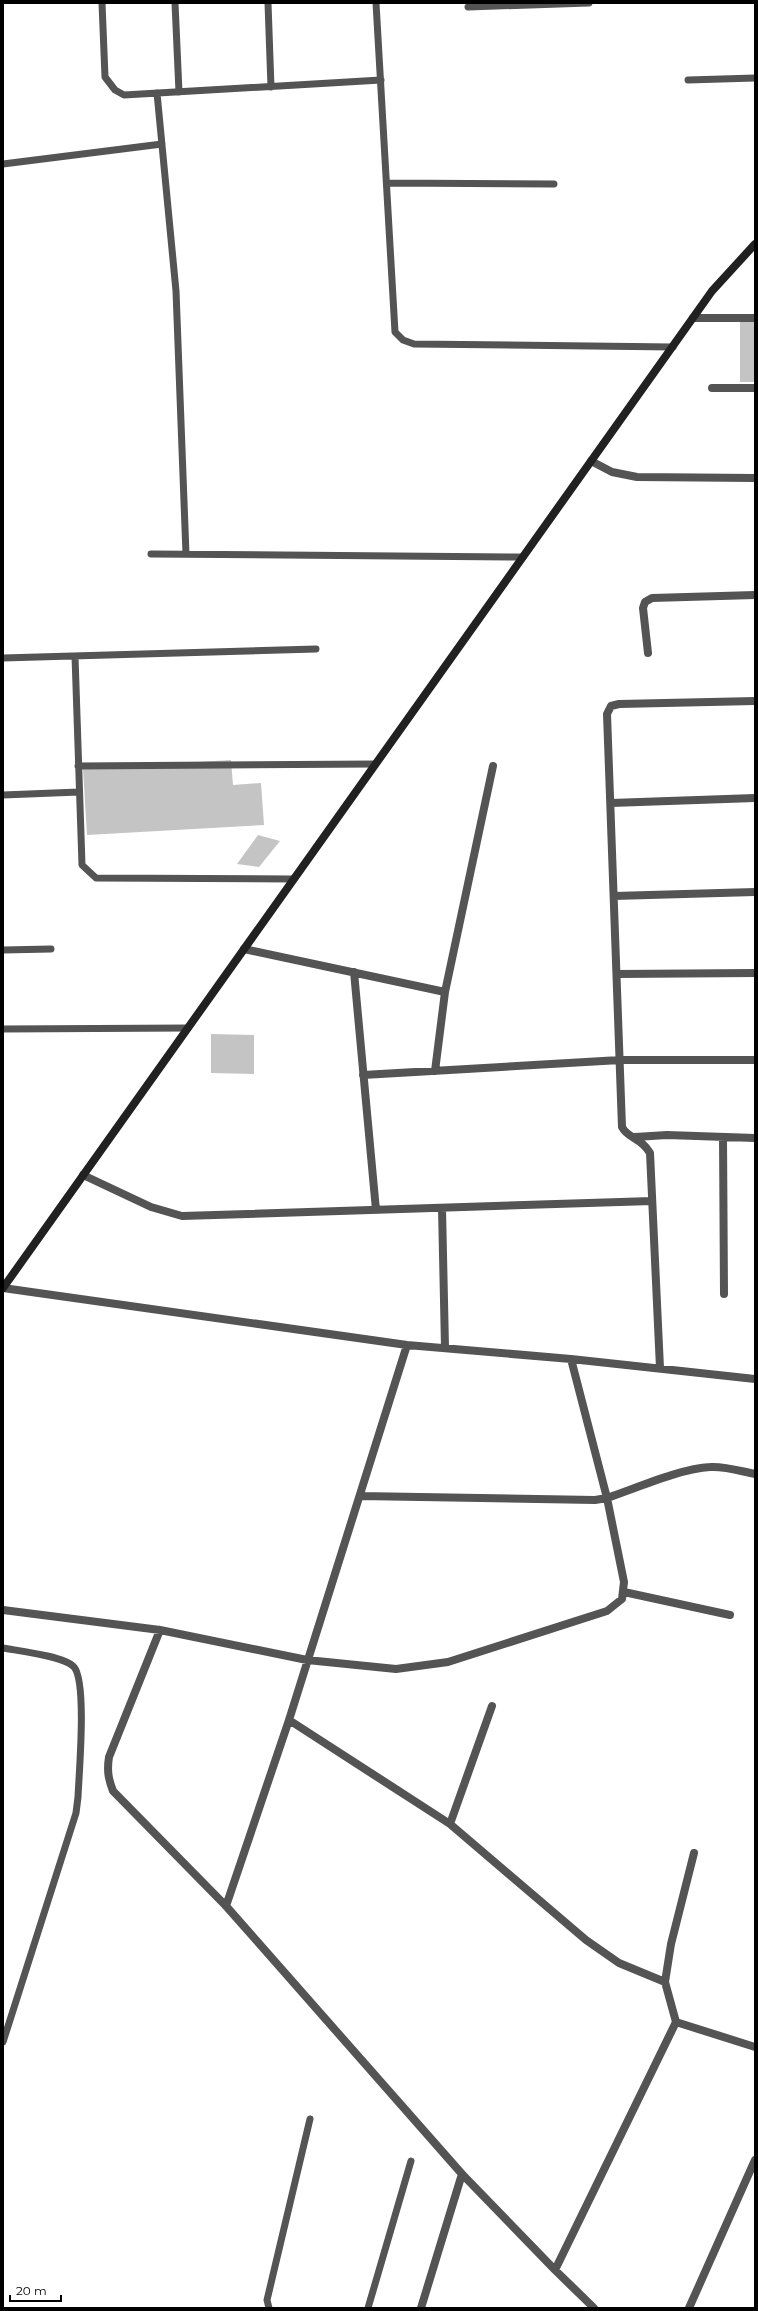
<svg xmlns="http://www.w3.org/2000/svg" width="758" height="2311" font-family="Montserrat,sans-serif">
	<rect width="100%" height="100%" fill="#fff"/>
	<!-- building -->
	<path fill="#c4c4c4" d="M740 321H755V382H740Z
		M231 760 233 785 261 783 264 825 87 835 83 769Z
		M258 835 280 841 259 867 237 864Z
		M211 1034 254 1035V1074L211 1073Z"/>
	<g fill="none" stroke-linecap="round" stroke-linejoin="round">
		<!-- lane -->
		<path stroke="#545454" stroke-width="7" d="M102 3 105 77 115 90 124 95 381 80
			M175 3 179 92
			M268 3 271 87
			M376 3 395 332 403 340 414 344 673 347
			M468 7 589 3
			M688 80 755 78
			M157 93 176 291 186 554
			M3 164 162 144
			M387 183 554 184
			M151 554 523 557
			M75 656 82 865 96 878 293 879
			M3 658 316 649
			M78 766 375 764
			M3 795 79 792
			M3 950 51 949
			M3 1029 188 1028
			M3 1648C19 1651 64 1656 74 1667 87 1682 79 1773 78 1797L76 1813 3 2042
			M269 2308 267 2300 310 2119
			M368 2308 411 2161"/>
		<!-- street -->
		<path stroke="#545454" stroke-width="8" d="M693 318H755
			M712 388H755
			M591 461 612 472 637 477 755 478
			M648 653 643 608 645 602 652 598 755 595
			M611 803 755 798
			M614 896 755 892
			M244 949 445 992
			M354 972 376 1210
			M617 974 755 973
			M435 1071 445 992 493 766
			M363 1075 620 1060H755
			M635 1137 667 1135 755 1138
			M723 1137 724 1294
			M83 1175 151 1207 182 1216 652 1201
			M442 1208 445 1347
			M3 1288 407 1345 571 1359 755 1379
			M660 1368 650 1153C641 1137 628 1139 622 1127L607 714 611 706 619 704 755 701
			M360 1496 595 1500 607 1498C634 1489 682 1468 710 1467 725 1466 740 1471 755 1474
			M624 1592 730 1615
			M3 1610 160 1630 307 1660 396 1669 448 1662 607 1611 622 1599 624 1582 607 1498 571 1359
			M160 1630 109 1757C107 1770 108 1778 113 1791L226 1906 462 2174 421 2308
			M289 1720 450 1824 586 1940 619 1963 665 1982
			M450 1824 492 1706
			M226 1906 289 1720 407 1345
			M676 2022 665 1982 671 1944 694 1853
			M462 2174 555 2270 676 2022 755 2047
			M555 2270 594 2308
			M689 2308 755 2160"/>
		<!-- secondary -->
		<path stroke="#212121" stroke-width="8" d="M3 1288 712 291 755 244"/>
	</g>
	<!-- border -->
	<rect width="758" height="2311" fill="none" stroke="#000000" stroke-width="8"/>
	<!-- scale -->
	<path d="M10 2295v6h51v-6" fill="none" stroke="#000000" stroke-width="2"/>
	<text x="16" y="2295" font-size="12" fill="#000000" stroke="#ffffff" stroke-width="3" paint-order="stroke">20 m</text>
</svg>
